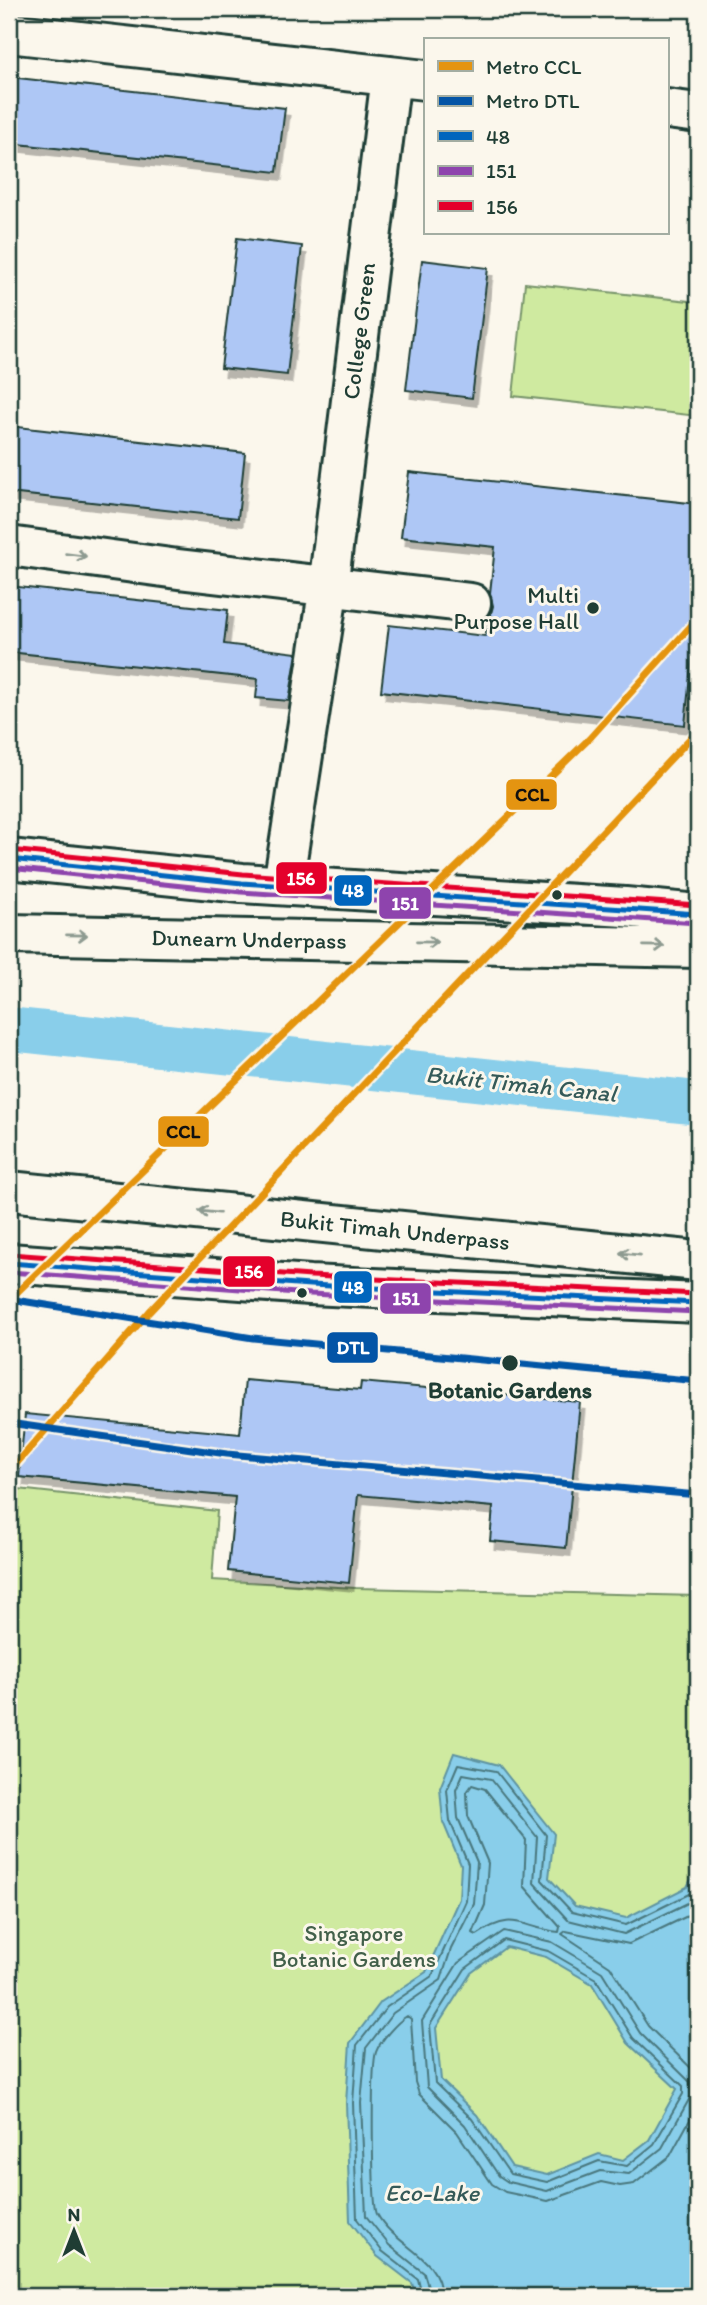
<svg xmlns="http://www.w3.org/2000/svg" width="707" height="2305" font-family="Itim,sans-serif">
	<defs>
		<filter id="shadow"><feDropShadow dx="4.5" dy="8" stdDeviation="0" flood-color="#0004"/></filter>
	</defs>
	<rect width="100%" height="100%" fill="#fbf7ec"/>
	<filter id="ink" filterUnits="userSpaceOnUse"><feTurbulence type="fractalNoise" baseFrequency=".0143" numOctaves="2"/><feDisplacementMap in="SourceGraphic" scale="14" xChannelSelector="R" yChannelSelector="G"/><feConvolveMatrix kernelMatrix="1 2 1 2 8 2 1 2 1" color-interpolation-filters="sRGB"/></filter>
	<g filter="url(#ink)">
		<!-- green -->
		<path fill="#cfeaa0" stroke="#77946a" stroke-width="2" d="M525 283 698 302V416L513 396Z
			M9 1488 217 1511 212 1580 356 1588 698 1596V2296H9Z"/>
		<!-- water -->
		<path fill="#89ceea" stroke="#5f94a1" stroke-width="2" fill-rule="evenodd" d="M454 1753 499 1765 554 1834 549 1878 575 1906 626 1918 687 1887 698 1866V2296H416L412 2283 377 2256 350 2221 346 2103 350 2043 381 2002 426 1972 459 1899 461 1865 443 1822 440 1788ZM506 1947 546 1957 592 1984 628 2043 677 2089 649 2140 623 2160 599 2154 547 2175 512 2167 477 2115 441 2080 436 2028 471 1973Z"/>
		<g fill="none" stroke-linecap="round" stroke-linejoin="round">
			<!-- shore -->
			<path stroke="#49777d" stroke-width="2" d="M472 1785 485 1789 526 1840 524 1886 560 1927 559 1932C521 1928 514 1909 477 1935L473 1933 485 1905 488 1863 468 1816 467 1792Z
				M698 1911 629 1944 566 1931 562 1934 610 1966 648 2026 698 2075
				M504 1931 552 1942 602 1972 640 2033 690 2082 691 2096 662 2148 629 2174 600 2171 547 2191 508 2182 499 2176 465 2125 427 2087 422 2021 458 1963Z
				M504 1940 548 1951 596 1979 633 2038 683 2086V2094L654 2144 627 2166 599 2161 547 2182 510 2174 472 2119 435 2083 430 2025 465 1969Z
				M422 2296 418 2279 382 2251 357 2219 353 2103 357 2045 387 2007 432 1976 466 1901 468 1864 450 1821 447 1790 458 1764 496 1771 546 1835 542 1880 572 1912 626 1925 691 1893 698 1881
				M431 2296 424 2273 389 2245 366 2216 361 2103 366 2048 393 2013 441 1980 451 1949 474 1904 477 1862 458 1818 456 1790 463 1774 491 1779 537 1837 534 1883 568 1920 624 1934 698 1898
				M441 2296C440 2255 395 2247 377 2214 372 2204 371 2066 376 2052 380 2041 397 2022 407 2016L411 2019 415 2082 419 2094 457 2132 492 2184 505 2192 548 2201 601 2182 620 2186 634 2184 670 2156 698 2105"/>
			<!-- canal -->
			<path stroke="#89ceea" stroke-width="44" d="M9 1029 698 1103"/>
		</g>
		<!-- building -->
		<path fill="#aec7f5" stroke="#1f3d34" stroke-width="2" filter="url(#shadow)" d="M9 77 285 108 277 172 9 143Z
			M237 238 302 246 287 375 221 368Z
			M422 260 488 268 472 398 406 390Z
			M9 426 245 453 238 518 9 493Z
			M409 472 698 504V647L693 646 685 725 381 691 389 625 485 636 493 606 490 593 495 547 401 537Z
			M9 586 228 610 224 644 297 653 289 701 256 698 258 679 9 652Z
			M245 1380 360 1390 361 1382 580 1402 566 1548 490 1541 493 1507 358 1495 349 1583 228 1571 235 1497 19 1477 25 1414 240 1434Z"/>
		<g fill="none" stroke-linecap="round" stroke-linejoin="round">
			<defs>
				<path id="minor" d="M9 33 425 80
					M667 109 698 113
					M9 546 178 569 471 603
					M283 885 325 612 391 76"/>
				<path id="highway" d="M9 859 242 883 625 907 698 914
					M9 934 698 948
					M9 1191 698 1261
					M9 1263 310 1285 698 1303"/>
			</defs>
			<!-- minor casing -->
			<use href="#minor" stroke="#1f3d34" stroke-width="44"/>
			<!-- highway casing -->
			<use href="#highway" stroke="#1f3d34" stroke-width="44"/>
			<!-- minor -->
			<use href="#minor" stroke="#fbf7ec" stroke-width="38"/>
			<!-- highway -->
			<use href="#highway" stroke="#fbf7ec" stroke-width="38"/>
			<defs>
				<path id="bus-1" d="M9 859 242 883 698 914
					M9 1263 310 1285 698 1303"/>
				<path id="bus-2" d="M9 868 241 892 697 923
					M9 1272 310 1294 698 1312"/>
				<path id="bus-3" d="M10 850 243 874 698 905
					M10 1254 311 1276 698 1294"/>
			</defs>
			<!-- bus-1 casing -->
			<use href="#bus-1" stroke="#fbf7ec" stroke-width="10"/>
			<!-- bus-2 casing -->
			<use href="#bus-2" stroke="#fbf7ec" stroke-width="10"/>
			<!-- bus-3 casing -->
			<use href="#bus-3" stroke="#fbf7ec" stroke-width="10"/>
			<!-- bus-1 -->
			<use href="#bus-1" stroke="#0065bd" stroke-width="5"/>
			<!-- bus-2 -->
			<use href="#bus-2" stroke="#8e44ad" stroke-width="5"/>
			<!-- bus-3 -->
			<use href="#bus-3" stroke="#e4002b" stroke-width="5"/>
			<defs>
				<path id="metro-1" d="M9 1300 589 739 698 618
					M9 1472 149 1312 698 730"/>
				<path id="metro-2" d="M9 1299 253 1338 698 1381
					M9 1423 227 1454 698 1495"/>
			</defs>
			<!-- metro-1 casing -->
			<use href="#metro-1" stroke="#fbf7ec" stroke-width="12"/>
			<!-- metro-2 casing -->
			<use href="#metro-2" stroke="#fbf7ec" stroke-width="12"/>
			<!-- metro-1 -->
			<use href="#metro-1" stroke="#e49411" stroke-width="7"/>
			<!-- metro-2 -->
			<use href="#metro-2" stroke="#0354a6" stroke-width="7"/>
		</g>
		<!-- one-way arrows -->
		<defs><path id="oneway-shaft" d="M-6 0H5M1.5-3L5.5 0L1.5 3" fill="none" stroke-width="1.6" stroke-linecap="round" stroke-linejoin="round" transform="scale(1.75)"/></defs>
		<g stroke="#8d9a90">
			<use href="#oneway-shaft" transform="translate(76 555) rotate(8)"/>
			<use href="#oneway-shaft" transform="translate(77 935) rotate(1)"/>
			<use href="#oneway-shaft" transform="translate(427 942) rotate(1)"/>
			<use href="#oneway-shaft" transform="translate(654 946) rotate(1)"/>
			<use href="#oneway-shaft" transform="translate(209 1212) rotate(-174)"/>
			<use href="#oneway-shaft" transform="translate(630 1254) rotate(-174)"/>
		</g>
	</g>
	<!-- markers -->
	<g fill="#1f3d34" stroke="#fbf7ec" stroke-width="2.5">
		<circle cx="593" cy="608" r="7"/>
		<circle cx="557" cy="895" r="6"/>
		<circle cx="302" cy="1293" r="6"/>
		<circle cx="510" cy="1363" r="9"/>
	</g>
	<g text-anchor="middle" stroke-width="6" stroke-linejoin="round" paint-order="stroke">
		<!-- street labels -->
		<g font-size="23" fill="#1f3d34" stroke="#fbf7ec">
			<text transform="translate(359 331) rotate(-83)" y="8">College Green</text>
			<text transform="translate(249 939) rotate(1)" y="8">Dunearn Underpass</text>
			<text transform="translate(395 1230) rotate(6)" y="8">Bukit Timah Underpass</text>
		</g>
		<!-- poi labels -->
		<g font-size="23" fill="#1f3d34" stroke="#fbf7ec" text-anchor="end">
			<text x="579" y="603">Multi<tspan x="579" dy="26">Purpose Hall</tspan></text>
		</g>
		<!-- stop labels -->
		<g font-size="23" font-weight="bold" fill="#1f3d34" stroke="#fbf7ec">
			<text x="510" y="1398">Botanic Gardens</text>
		</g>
		<!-- park labels -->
		<g font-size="23" fill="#42604a" stroke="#fbf7ec">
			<text x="354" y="1941">Singapore<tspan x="354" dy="26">Botanic Gardens</tspan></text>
		</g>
		<!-- water labels -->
		<g font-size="24" font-style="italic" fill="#345a58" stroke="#fbf7ec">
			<text transform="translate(521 1084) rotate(6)" y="8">Bukit Timah Canal</text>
			<text x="432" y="2201">Eco-Lake</text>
		</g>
	</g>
	<g stroke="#fbf7ec" stroke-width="2.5">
		<rect x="505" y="778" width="53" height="33" rx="7" fill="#e49411"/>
		<rect x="275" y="861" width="53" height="34" rx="7" fill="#e4002b"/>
		<rect x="333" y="874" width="40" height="33" rx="7" fill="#0065bd"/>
		<rect x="378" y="886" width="54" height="34" rx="7" fill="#8e44ad"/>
		<rect x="157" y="1115" width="53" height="33" rx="7" fill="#e49411"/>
		<rect x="222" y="1255" width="54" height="33" rx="7" fill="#e4002b"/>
		<rect x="333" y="1270" width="40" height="34" rx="7" fill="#0065bd"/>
		<rect x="379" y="1282" width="53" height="33" rx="7" fill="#8e44ad"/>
		<rect x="326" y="1331" width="53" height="33" rx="7" fill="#0354a6"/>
	</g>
	<g font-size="19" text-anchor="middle" font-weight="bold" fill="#fff">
		<text x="301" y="885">156</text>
		<text x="353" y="897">48</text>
		<text x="405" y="910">151</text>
		<text x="249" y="1278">156</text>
		<text x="353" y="1294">48</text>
		<text x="406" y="1305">151</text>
		<text x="353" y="1354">DTL</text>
	</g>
	<g font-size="19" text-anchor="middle" font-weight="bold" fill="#111">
		<text x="532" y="801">CCL</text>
		<text x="183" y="1138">CCL</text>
	</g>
	<!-- margin -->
	<rect width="707" height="2305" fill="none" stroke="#fbf7ec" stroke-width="35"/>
	<rect x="18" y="18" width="672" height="2270" fill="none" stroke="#1f3d34" stroke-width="2.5" filter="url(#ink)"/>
	<!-- legend -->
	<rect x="424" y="38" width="245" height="196" fill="#fbf7ec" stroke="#a3ada2" stroke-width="2"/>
	<rect x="438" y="61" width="35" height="10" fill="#e49411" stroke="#a3ada2" stroke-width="2"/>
	<text x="486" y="74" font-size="21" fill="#1f3d34">Metro CCL</text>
	<rect x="438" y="96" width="35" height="10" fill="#0354a6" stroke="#a3ada2" stroke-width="2"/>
	<text x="486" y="108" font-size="21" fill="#1f3d34">Metro DTL</text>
	<rect x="438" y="131" width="35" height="10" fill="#0065bd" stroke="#a3ada2" stroke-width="2"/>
	<text x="486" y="144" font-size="21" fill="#1f3d34">48</text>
	<rect x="438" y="166" width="35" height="10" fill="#8e44ad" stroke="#a3ada2" stroke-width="2"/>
	<text x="486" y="178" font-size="21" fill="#1f3d34">151</text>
	<rect x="438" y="201" width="35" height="10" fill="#e4002b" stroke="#a3ada2" stroke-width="2"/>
	<text x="486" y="214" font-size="21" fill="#1f3d34">156</text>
	<!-- north arrow -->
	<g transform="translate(74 2231)" stroke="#fbf7ec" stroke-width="5" paint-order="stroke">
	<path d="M0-5L12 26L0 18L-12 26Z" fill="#1f3d34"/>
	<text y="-10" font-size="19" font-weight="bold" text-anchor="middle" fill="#1f3d34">N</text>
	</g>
</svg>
